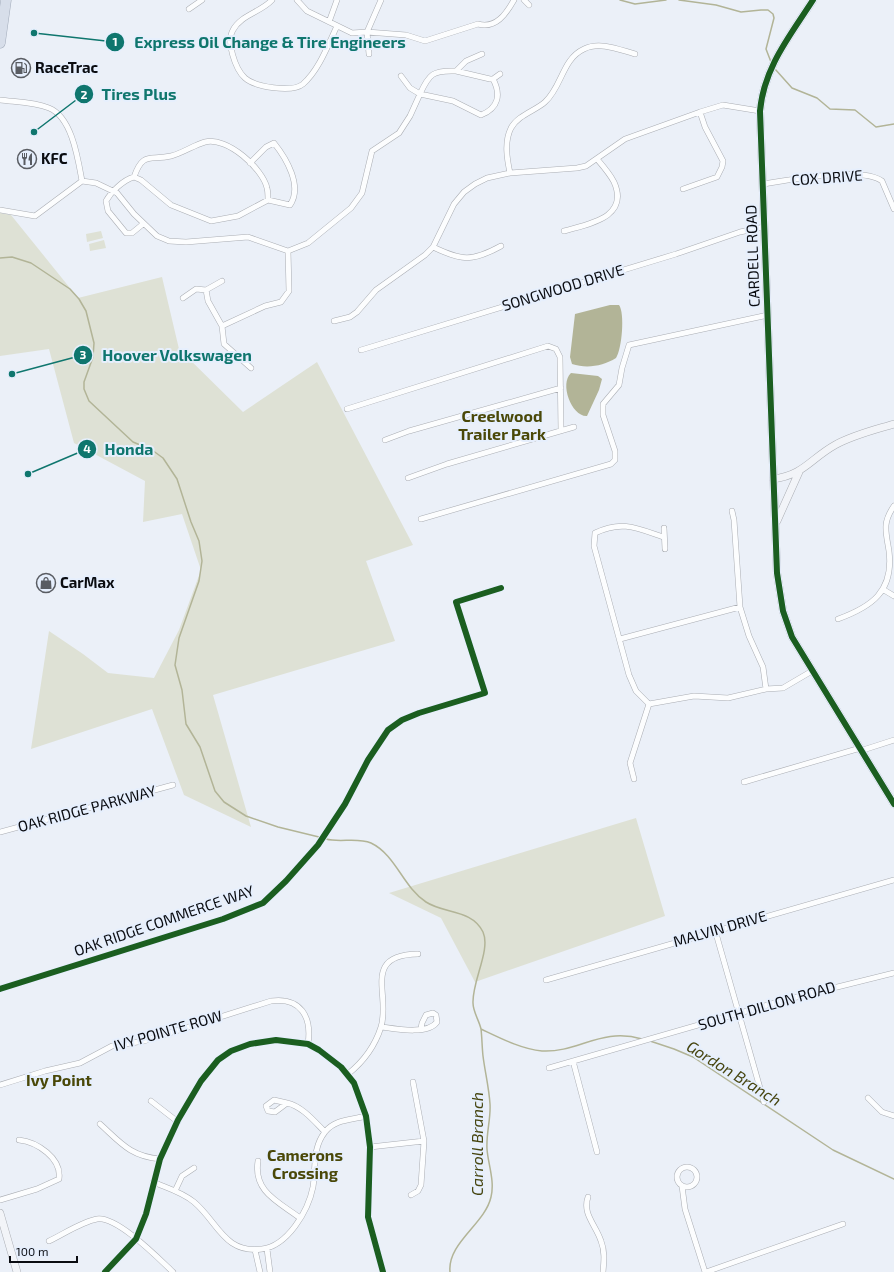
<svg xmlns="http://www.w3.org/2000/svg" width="894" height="1272" font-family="'Exo 2',sans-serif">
	<rect width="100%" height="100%" fill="#ebf0f8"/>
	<!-- green -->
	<path fill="#dee1d5" d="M0 213 11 215 78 298 162 277 179 349 243 412 317 362 413 545 366 561 395 641 213 695 251 827 184 795 152 709 31 749 49 631 83 654 108 673 154 678 179 630 201 570 182 514 143 522 145 481 74 443 49 349 0 356Z
		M101 231 103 238 87 242 86 234Z
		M104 240 106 248 90 251 89 244Z
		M636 818 665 916 475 982 441 918 389 893Z"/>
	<!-- water -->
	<path fill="#b2b497" d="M610 305H619C625 313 622 349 616 358 603 366 587 369 572 364L570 357 575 314Z
		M571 373 598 376 602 379 599 390 587 416C572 417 559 384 571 373Z"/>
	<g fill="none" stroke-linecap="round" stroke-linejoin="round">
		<!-- stream -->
		<path stroke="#b2b497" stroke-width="1.5" d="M620 0 635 4 666 0
			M679 0 716 5 741 12 761 10H768L773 14 774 18 766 49 771 62
			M775 69 792 88 817 98 830 109 855 110 876 127 894 124
			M0 258 12 257 31 263 70 289 79 299 86 311 94 343 93 357 84 382V389L89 401 133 442 152 450 163 458 177 479 191 522 199 541 202 561 199 581 179 638 175 665 182 690 186 724 200 747 215 791 224 802 246 816 278 827 319 837
			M326 839C340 843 357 837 371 843 396 855 403 887 426 902 444 914 472 909 483 932 491 950 472 981 473 1003 473 1012 479 1020 481 1029 482 1037 482 1047 483 1056 485 1072 489 1088 490 1104 491 1119 486 1133 487 1149 488 1164 495 1181 491 1197 485 1224 447 1243 450 1272
			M481 1029C500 1038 521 1049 542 1051 578 1053 601 1027 642 1039
			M650 1041 674 1049 693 1057 833 1150 894 1179"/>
		<defs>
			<path id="street" d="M272 0C261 12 241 15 233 30 226 41 235 69 245 78 255 87 292 93 303 84 319 70 328 45 337 26
				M297 0 307 11 352 33 367 32 406 35 425 41 478 24C496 29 506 14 514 0
				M524 0 529 5
				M189 9 202 0
				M329 22 337 0
				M369 54 367 32 381 0
				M482 54 466 61 456 71C433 70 429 74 420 94L453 101 481 115C499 108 501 94 493 79
				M456 71 490 79H493L500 74
				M0 100C15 102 34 102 49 108 72 117 78 159 82 181
				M250 163 266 147 274 143C286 158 303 186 290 205L268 200
				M510 173C507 159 504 142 511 128 518 115 535 111 545 102 562 87 562 59 584 49 600 41 620 50 635 54
				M134 177 141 180 171 205 211 221 238 216 268 200C268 196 268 192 267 188 263 169 227 136 205 142 194 145 183 153 171 156 150 161 143 151 134 177 123 180 111 192 106 201L108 211 126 233H132L143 224
				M763 184C789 180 862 166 882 181L894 209
				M683 189 717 177 722 167 723 161 705 127 700 112
				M0 210 35 216 82 181 96 183 117 193 134 214 157 236 169 241 186 242 248 237 288 251 308 243 351 208 362 193 372 151 399 133 410 116 420 94 410 88 401 76
				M564 231C588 224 630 218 614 182 610 174 603 166 597 159
				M433 247C462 261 472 262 501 246
				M222 281 206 290 208 301 222 326 224 344 251 368
				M183 298 196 289 206 290
				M334 321 350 317 357 312 376 290 425 255 433 247 454 204 464 192 475 184 487 178 510 173 577 168 586 166 625 139 700 112 723 105 760 111
				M222 326 265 306 281 302 289 291 288 251
				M361 350 676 254 740 232 764 227
				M347 409 548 346 556 349 560 357 561 431
				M385 440 409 431 561 388
				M408 478 447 464 574 427
				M732 511 734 520 740 607 749 636 763 667 766 689
				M421 519 611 464 615 460V451L603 415V404L619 385 622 368 629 345 768 315
				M664 528 665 549
				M663 537C637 528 622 520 595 533L594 546 629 675 636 691 649 704 694 696 728 698 766 689 783 688 812 671
				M884 590 894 596
				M838 619C871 607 894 592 889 551 886 532 882 523 894 506
				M620 639 740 607
				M634 779 630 763 649 704
				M744 782 857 749 863 750 894 740
				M0 832 173 785
				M715 930 764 1102
				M546 980 894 880
				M0 989 223 919 263 903 286 881 318 845 345 804 368 760 388 730 402 720 419 713 485 693 456 602 501 588
				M382 1027C396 1029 428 1035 437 1022L436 1015 433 1013 426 1015 422 1023 421 1028
				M573 1061 597 1152
				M549 1068 785 1000 894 973
				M348 1074C363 1062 375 1046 381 1027 391 995 361 955 418 954
				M0 1085 45 1071 80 1063 112 1046 144 1041 271 1001C301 997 312 1017 308 1044
				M868 1098 882 1112 894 1116
				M274 1100 287 1103 275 1112 268 1111 266 1106Z
				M151 1101 178 1122
				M287 1103C302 1106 315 1122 325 1132
				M100 1124C121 1143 130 1156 160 1159
				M370 1147 424 1141
				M258 1161C253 1192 279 1202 300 1218
				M677 1177a10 10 0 1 1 20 0a10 10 0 1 1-20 0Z
				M153 1182C167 1188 182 1192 194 1202 218 1222 224 1254 262 1249 287 1246 308 1212 313 1187 316 1169 312 1148 325 1132 335 1119 352 1120 366 1116
				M682 1186 685 1209 705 1272
				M175 1191 182 1176 194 1168
				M411 1195 418 1191 421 1185 424 1141 413 1082
				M588 1197C582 1214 596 1225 601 1241 605 1251 604 1261 603 1272
				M0 1200 37 1189 59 1179C62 1158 37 1142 19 1140
				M49 1241C64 1234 81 1222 97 1219 117 1216 158 1258 173 1272
				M267 1249 270 1272
				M255 1250 260 1272
				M105 1272 136 1239 146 1214 160 1159 178 1120 201 1081 218 1060 231 1051 250 1044 276 1040 308 1044 319 1050 341 1067 354 1083 366 1116 370 1147 368 1217 383 1272
				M706 1272 843 1224"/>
			<path id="secondary" d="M813 0C790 36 764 67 760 111L777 573 783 611 792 637 894 804
				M773 479C804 475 810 459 835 445 853 435 874 430 894 424
				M777 521 799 472
				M0 1213 17 1272"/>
			<path id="highway" d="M0 43 6 0"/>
		</defs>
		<!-- street casing -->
		<use href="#street" stroke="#aaadb3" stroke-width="6"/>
		<!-- secondary casing -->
		<use href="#secondary" stroke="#aaadb3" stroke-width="8"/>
		<!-- highway casing -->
		<use href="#highway" stroke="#a1aab9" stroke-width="11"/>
		<!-- street -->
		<use href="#street" stroke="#fcfdfe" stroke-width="5"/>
		<!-- secondary -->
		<use href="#secondary" stroke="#f2f4f8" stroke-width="7"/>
		<!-- highway -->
		<use href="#highway" stroke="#d7deea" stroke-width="10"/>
		<defs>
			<path id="cycleway" d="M813 0C790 36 764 67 760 111L777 573 783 611 792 637 894 804
				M0 989 223 919 263 903 286 881 318 845 345 804 368 760 388 730 402 720 419 713 485 693 456 602 501 588
				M105 1272 136 1239 146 1214 160 1159 178 1120 201 1081 218 1060 231 1051 250 1044 276 1040 308 1044 319 1050 341 1067 354 1083 366 1116 370 1147 368 1217 383 1272"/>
		</defs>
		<!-- cycleway casing -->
		<use href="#cycleway" stroke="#e6effd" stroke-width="8"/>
		<!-- cycleway -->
		<use href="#cycleway" stroke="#1b5e20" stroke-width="6"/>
	</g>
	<!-- icons -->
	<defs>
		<symbol id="fuel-ring" viewBox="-11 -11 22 22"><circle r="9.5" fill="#e6effd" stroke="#595c62" stroke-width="1.5"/><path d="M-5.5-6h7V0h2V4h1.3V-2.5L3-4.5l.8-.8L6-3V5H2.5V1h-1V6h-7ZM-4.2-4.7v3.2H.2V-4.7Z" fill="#595c62"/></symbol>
		<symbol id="restaurant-ring" viewBox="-11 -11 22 22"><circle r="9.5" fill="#e6effd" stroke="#595c62" stroke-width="1.5"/><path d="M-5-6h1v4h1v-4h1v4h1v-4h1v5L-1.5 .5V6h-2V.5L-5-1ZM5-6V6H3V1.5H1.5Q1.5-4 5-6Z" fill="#595c62"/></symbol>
		<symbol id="shop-ring" viewBox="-11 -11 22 22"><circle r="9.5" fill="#e6effd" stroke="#595c62" stroke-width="1.5"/><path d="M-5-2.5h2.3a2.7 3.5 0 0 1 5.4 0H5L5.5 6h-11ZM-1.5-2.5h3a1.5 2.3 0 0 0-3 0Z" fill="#595c62"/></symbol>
	</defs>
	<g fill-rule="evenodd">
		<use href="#fuel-ring" x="10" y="57" width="22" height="22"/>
		<use href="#restaurant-ring" x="16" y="148" width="22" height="22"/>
		<use href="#shop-ring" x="35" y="572" width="22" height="22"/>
	</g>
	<g text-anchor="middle" stroke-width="4" stroke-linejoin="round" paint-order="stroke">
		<!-- poi labels -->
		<g font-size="15" font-weight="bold" fill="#0a0c11" stroke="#e6effd" text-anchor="start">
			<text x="35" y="73">RaceTrac</text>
			<text x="41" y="164">KFC</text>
			<text x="60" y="588">CarMax</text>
		</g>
		<!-- street labels -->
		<g font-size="15" fill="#0a0c11" stroke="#e6effd">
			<text transform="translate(827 178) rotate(-4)" y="5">COX DRIVE</text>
			<text transform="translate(753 256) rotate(-92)" y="5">CARDELL ROAD</text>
			<text transform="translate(563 288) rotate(-17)" y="5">SONGWOOD DRIVE</text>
			<text transform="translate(87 809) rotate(-15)" y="5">OAK RIDGE PARKWAY</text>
			<text transform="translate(164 921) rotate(-19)" y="5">OAK RIDGE COMMERCE WAY</text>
			<text transform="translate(720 929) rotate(-16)" y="5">MALVIN DRIVE</text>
			<text transform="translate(767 1006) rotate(-16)" y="5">SOUTH DILLON ROAD</text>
			<text transform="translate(168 1031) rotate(-16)" y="5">IVY POINTE ROW</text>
		</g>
		<!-- neighbourhood labels -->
		<g font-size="16" font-weight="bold" fill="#4a4808" stroke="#e6effd">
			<text x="502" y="422">Creelwood<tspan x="502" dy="18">Trailer Park</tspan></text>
			<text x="59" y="1086">Ivy Point</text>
			<text x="305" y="1161">Camerons<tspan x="305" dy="18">Crossing</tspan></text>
		</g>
		<!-- water labels -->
		<g font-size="16" font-style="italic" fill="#47450f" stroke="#e6effd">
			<text transform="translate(734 1073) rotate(32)" y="6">Gordon Branch</text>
			<text transform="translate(477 1144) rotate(-90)" y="6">Carroll Branch</text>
		</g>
	</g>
	<!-- callouts -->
	<path fill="none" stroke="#0f766e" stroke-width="1.5" d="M34 33L115 42M34 132L84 94M12 374L83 355M28 474L87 449"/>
	<g fill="#0f766e" stroke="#e6effd" stroke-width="1.5">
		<circle cx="34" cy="33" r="4"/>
		<circle cx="34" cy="132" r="4"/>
		<circle cx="12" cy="374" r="4"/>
		<circle cx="28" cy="474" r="4"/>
		<circle cx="115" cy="42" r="10"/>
		<circle cx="84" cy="94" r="10"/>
		<circle cx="83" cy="355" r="10"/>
		<circle cx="87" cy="449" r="10"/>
	</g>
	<g font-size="12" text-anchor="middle" font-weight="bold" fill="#fff">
		<text x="115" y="46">1</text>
		<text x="84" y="99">2</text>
		<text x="83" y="359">3</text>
		<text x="87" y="453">4</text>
	</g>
	<g font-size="16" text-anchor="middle" font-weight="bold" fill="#0f766e" stroke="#e6effd" stroke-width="4" stroke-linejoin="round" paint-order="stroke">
		<text x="270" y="48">Express Oil Change &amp; Tire Engineers</text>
		<text x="139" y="100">Tires Plus</text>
		<text x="177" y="361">Hoover Volkswagen</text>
		<text x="129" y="455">Honda</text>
	</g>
	<!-- scale -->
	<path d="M10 1256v6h67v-6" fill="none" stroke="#0a0c11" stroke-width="2"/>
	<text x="16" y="1256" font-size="12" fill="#0a0c11" stroke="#e6effd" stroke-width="3" paint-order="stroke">100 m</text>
</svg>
